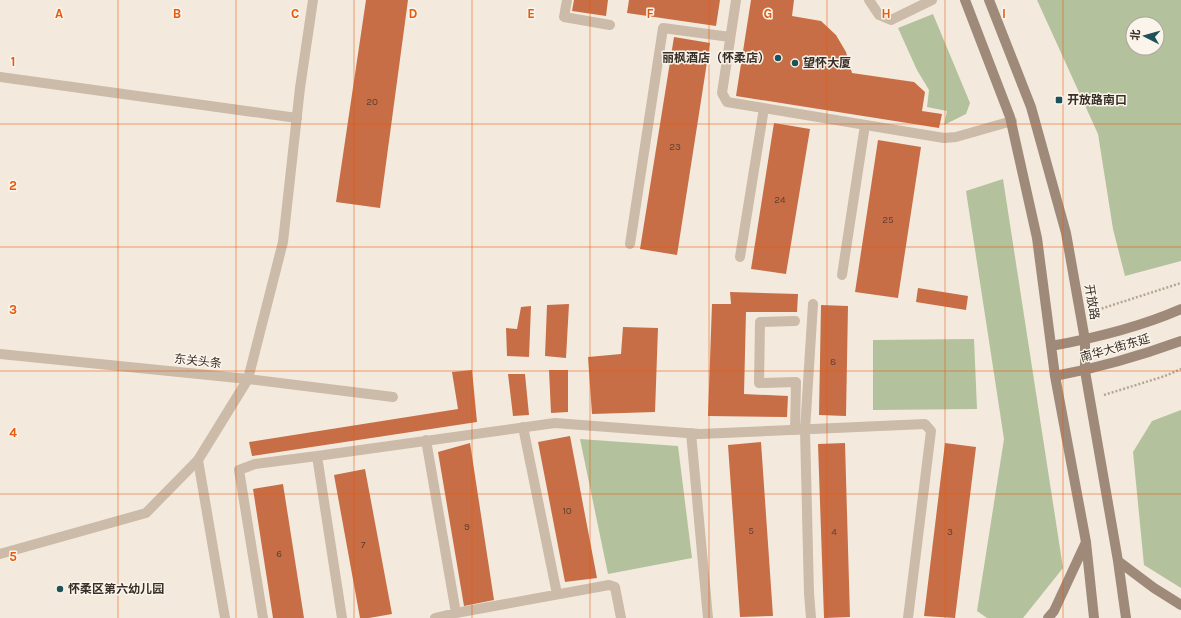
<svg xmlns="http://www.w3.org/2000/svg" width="1181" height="618" font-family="Karla,'Noto Sans SC',sans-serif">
	<rect width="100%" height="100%" fill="#f3eadd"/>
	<!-- green -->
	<path fill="#b3c29c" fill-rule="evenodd" d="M1037 0H1181V261L1125 276 1113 229 1098 134ZM1133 24H1157V48H1133Z
		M933 14 970 103 966 114 944 125 947 111 927 107 929 90 917 70 898 28Z
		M1003 179 1063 568 1023 618H987L977 611 1004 439 966 191Z
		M974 339 977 409 873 410V340Z
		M1181 410V588L1144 565 1133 452 1152 421Z
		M580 439 678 446 692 558 608 574Z"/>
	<!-- building -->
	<path fill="#c86e46" d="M366 0H408L380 208 336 202Z
		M574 0H608L606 16 572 11Z
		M629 0H720L716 26 627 13Z
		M751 0H794L792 16 821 21 836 35 846 52 852 73 914 82 925 92 922 111 942 114 939 128 736 96Z
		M674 37 710 43 677 255 640 249Z
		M774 123 810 129 786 274 751 269Z
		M878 140 921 147 898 298 855 292Z
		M918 288 968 296 966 310 916 302Z
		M730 292 798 294 797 312H746L744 394 788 396 787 417 708 416 712 304H731Z
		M569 304 566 358 545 356 547 305Z
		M821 305 848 306 846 416 819 415Z
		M531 306 529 357 507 356 506 328 517 329 521 307Z
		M623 327 658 328 655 412 592 414 588 357 621 354Z
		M472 370 477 422 252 456 249 442 458 409 452 372Z
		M549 370H568V412L551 413Z
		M508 374H525L529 415 513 416Z
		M570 436 597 578 565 582 538 442Z
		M761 442 773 616 740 617 728 445Z
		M470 443 494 600 464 606 438 452Z
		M845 443 850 617 824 618 818 444Z
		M945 443 976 447 955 618 924 616Z
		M365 469 392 614 369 618H360L334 475Z
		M283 484 304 618H273L253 489Z"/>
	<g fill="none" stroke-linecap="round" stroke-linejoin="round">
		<!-- path -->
		<path stroke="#b7a592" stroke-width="2.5" stroke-dasharray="2 2" stroke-linecap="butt" d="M1094 311 1181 283
			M1104 395 1165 376 1181 369"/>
		<!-- lane -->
		<path stroke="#cbbba8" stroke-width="10" d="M736 0 722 93 727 102 944 138 956 137 1012 121
			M869 0 879 15 891 20 932 0
			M0 77 297 118
			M630 244 663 28 730 37
			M740 257 764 108
			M842 275 865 125
			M523 427 557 594
			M795 430 796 382 759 383 760 322 795 321
			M691 433 708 618
			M426 440 456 613
			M317 456 342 618
			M0 554 146 513 198 460
			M263 618 239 470 255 464 317 456 555 423 700 434 925 424 931 431 908 618
			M435 618 456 613 609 585 615 587 621 618
			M811 618 809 593 805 430 813 304"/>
		<!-- street -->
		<path stroke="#cbbba8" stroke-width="10" d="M567 0 564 17 610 25
			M0 354 248 379 393 397
			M225 618 198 460 248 379 283 242 300 88 313 0"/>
		<!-- secondary -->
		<path stroke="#9f8a7a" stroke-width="10" d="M965 0 1010 117 1037 238 1055 376 1086 542 1094 618
			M989 0 1031 107 1066 233 1085 340V371L1118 561 1126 618
			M1051 346C1095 338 1140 327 1181 309
			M1055 376C1098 368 1140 356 1181 341
			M1118 561 1154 588 1181 605
			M1048 618 1054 611 1086 542"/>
	</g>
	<!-- grid -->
	<path fill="none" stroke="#e8590c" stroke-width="1" stroke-opacity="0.55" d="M118 0V618M236 0V618M354 0V618M472 0V618M590 0V618M709 0V618M827 0V618M945 0V618M1063 0V618M0 124H1181M0 247H1181M0 371H1181M0 494H1181"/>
	<!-- markers -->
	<g fill="#1d525a" stroke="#faf4ea" stroke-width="1.5">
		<circle cx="778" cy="58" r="4"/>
		<circle cx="795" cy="63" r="4"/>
		<rect x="1055" y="96" width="8" height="8" rx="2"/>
		<circle cx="60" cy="589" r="4"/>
	</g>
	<g text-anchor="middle" stroke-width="3" stroke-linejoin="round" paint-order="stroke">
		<!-- number labels -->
		<g font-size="10" fill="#5c3f30">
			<text x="372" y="105">20</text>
			<text x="675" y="150">23</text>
			<text x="780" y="203">24</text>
			<text x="888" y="223">25</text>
			<text x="833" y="365">8</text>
			<text x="567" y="514">10</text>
			<text x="467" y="530">9</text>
			<text x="751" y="534">5</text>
			<text x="834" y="535">4</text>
			<text x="950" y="535">3</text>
			<text x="363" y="548">7</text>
			<text x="279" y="557">6</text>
		</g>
		<!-- poi labels -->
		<g font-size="12" font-weight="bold" fill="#382f29" stroke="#faf4ea" text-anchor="start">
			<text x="770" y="62" text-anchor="end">丽枫酒店（怀柔店）</text>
			<text x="803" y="67">望怀大厦</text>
			<text x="1067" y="104">开放路南口</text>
			<text x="68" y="593">怀柔区第六幼儿园</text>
		</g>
		<!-- street labels -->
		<g font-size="12" fill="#382f29" stroke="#faf4ea">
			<text transform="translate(1092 302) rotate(80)" y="4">开放路</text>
			<text transform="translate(1115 348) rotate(-16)" y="4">南华大街东延</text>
			<text transform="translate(198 361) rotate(6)" y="4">东关头条</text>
		</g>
	</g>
	<g font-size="13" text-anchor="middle" font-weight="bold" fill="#e8590c" stroke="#faf4ea" stroke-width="3" stroke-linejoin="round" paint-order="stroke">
		<text x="59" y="18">A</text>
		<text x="177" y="18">B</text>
		<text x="295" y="18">C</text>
		<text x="413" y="18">D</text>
		<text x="531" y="18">E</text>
		<text x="650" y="18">F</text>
		<text x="768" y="18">G</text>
		<text x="886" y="18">H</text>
		<text x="1004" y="18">I</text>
		<text x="13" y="66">1</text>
		<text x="13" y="190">2</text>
		<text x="13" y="314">3</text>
		<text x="13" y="437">4</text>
		<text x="13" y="561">5</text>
	</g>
	<!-- north arrow -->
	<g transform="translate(1145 36) rotate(276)"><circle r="19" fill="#faf4ea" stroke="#aca59d"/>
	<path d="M0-3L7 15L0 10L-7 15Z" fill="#1d525a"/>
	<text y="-6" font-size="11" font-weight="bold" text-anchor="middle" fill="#382f29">北</text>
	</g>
</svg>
